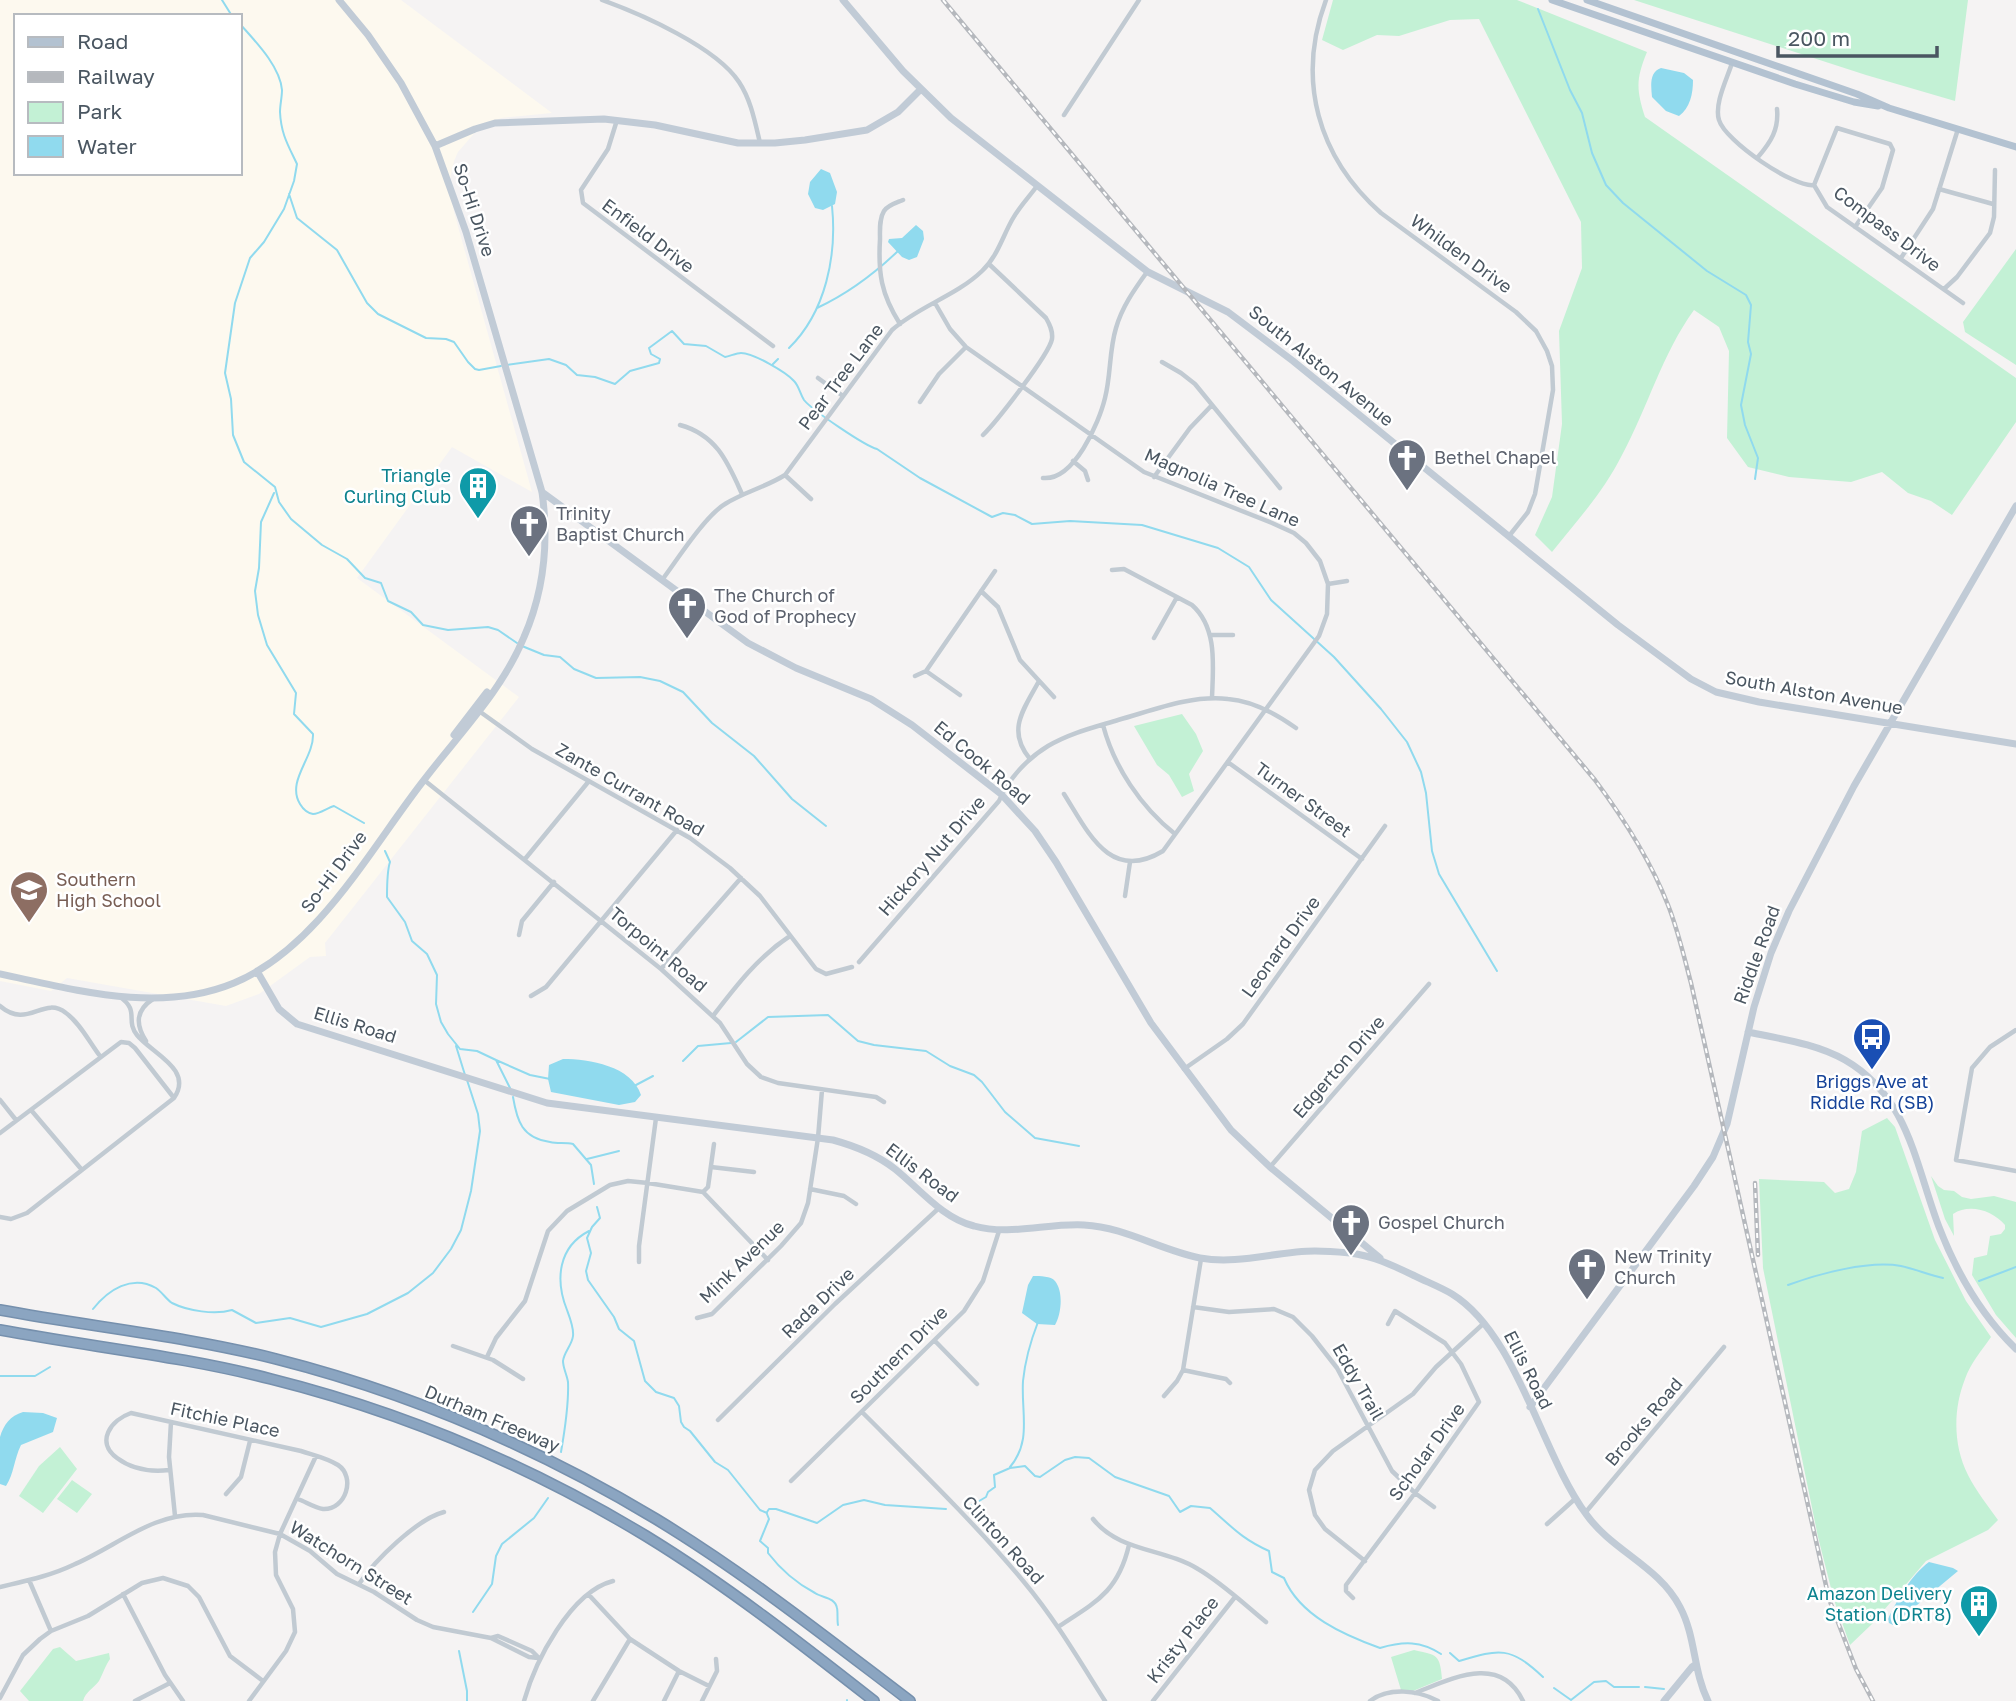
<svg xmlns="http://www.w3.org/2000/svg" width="2016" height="1701" font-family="'Golos Text',sans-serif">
	<rect width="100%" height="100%" fill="#f5f3f3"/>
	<!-- commercial -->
	<path fill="#fdf9ef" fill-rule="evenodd" d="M0 0H401L552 113 501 118 478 129 458 152 454 161 449 183 454 212 532 492 452 447 357 578 519 697 325 943 326 956 310 957 259 994 226 1006 67 978 51 991 0 981ZM16 16H240V173H16Z"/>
	<!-- green -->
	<path fill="#c3f1d5" d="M1333 0H1517L1647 52C1636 79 1636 89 1645 117L2016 378V422L1952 515 1931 501 1908 493 1882 472 1851 482 1789 477 1748 467 1727 438 1729 351 1719 327 1694 310C1662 354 1648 407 1622 455 1604 491 1577 521 1552 552L1535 535 1552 497 1562 424 1559 331 1582 268 1581 222 1479 19 1450 20 1399 36 1377 35 1343 50 1322 40Z
		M1634 0H1968L1955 101 1866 75Z
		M2016 249V365L1965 332 1963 322Z
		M1182 714 1196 734 1203 751 1189 774 1194 791 1182 797 1169 775 1157 765 1134 726Z
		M1887 1118 1895 1127 1935 1240 1966 1301 1991 1337C1982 1350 1970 1364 1965 1379 1953 1409 1953 1446 1968 1475 1976 1491 1988 1506 1998 1520L1988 1530 1926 1561 1872 1624 1850 1645 1834 1600 1818 1537 1763 1268 1759 1179 1824 1182 1835 1193 1849 1189 1856 1172 1862 1131Z
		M1931 1176 1938 1186 1944 1190 1954 1191 1962 1197 1971 1199 1994 1196 2016 1202V1338L1996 1315 1972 1275 1974 1258 1987 1255 1990 1236 2001 1234 2005 1229V1225C1993 1211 1970 1203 1953 1214L1954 1236 1945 1219Z
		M60 1447 77 1469 43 1513 19 1496 39 1466Z
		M72 1480 92 1494 77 1513 57 1499Z
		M60 1647 76 1661 109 1653 110 1659C105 1666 103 1674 99 1681 93 1689 86 1691 83 1701H29L20 1691 53 1649Z
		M1414 1650C1437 1655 1440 1654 1442 1679L1413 1691 1401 1690 1391 1657Z"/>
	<!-- water -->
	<path fill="#90daee" d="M1661 68 1684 73 1693 80C1693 94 1690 108 1679 116L1666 111 1652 97C1651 86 1649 72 1661 68Z
		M821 169 830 173 837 192 835 204 823 210 815 208 808 194 810 182Z
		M916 225 923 231 924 239 917 257 909 260 902 257 888 242 889 239 902 238Z
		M563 1059C589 1059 632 1066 641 1095L635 1102 619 1105 551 1092 548 1079 549 1065Z
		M1033 1276C1040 1276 1051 1276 1055 1281 1064 1292 1061 1315 1055 1325L1037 1324 1022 1313 1028 1285Z
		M23 1412 43 1413 57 1418 53 1432 21 1445C14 1459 14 1474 6 1486L0 1484V1437C4 1424 10 1416 23 1412Z
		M1929 1562 1953 1568 1958 1571 1893 1625 1889 1623 1888 1619C1897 1600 1911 1575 1929 1562Z"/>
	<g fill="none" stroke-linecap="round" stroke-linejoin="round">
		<!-- stream -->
		<path stroke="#90daee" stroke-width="2" d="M222 0 232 16
			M1538 9 1570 90 1582 113 1592 153 1606 185 1623 203 1707 271 1746 295 1751 305 1748 342 1751 354 1741 405 1745 425 1758 458 1755 479
			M240 24C255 41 280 66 282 90 282 97 280 105 280 112 281 134 288 145 297 164L294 181 284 209 264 242 250 258 235 303 225 373 231 399 233 435 244 462 275 487 279 502 291 519 322 545 347 559 365 578 381 583 388 601 411 612 423 625 448 630 488 627 498 630 517 643
			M289 194 297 218 337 250 367 303 378 314 426 338 446 339 454 342 468 362 475 369 479 370 501 366
			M817 308C847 294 874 274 898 251
			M789 348C826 312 837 255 832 206
			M773 364 778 359
			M507 365 549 359 566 365 577 375 595 377 615 384 630 371 659 363 660 359 651 354 649 348 672 331 684 344 706 346 725 357C730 356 737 353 741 353 753 353 786 372 794 381 799 386 800 394 804 400 812 410 865 446 877 449L920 478 992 517 1003 513 1015 515 1032 524 1070 521 1142 525 1218 548 1249 567 1271 600 1334 657 1381 709 1407 742 1421 772 1426 793 1432 851 1439 874 1497 971
			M274 493 261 522 259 568 255 591 258 615 267 645 296 693 294 714 313 734C314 758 286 781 300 804 303 809 307 813 313 814 320 814 327 808 334 806L364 823
			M522 646 544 655 560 657 574 669 596 678 640 677 660 681 683 692 712 723 754 756 792 799 826 826
			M385 851 390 862C387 871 387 887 387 897L405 922 412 941 427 954 437 975 436 1004 441 1022 448 1034 460 1049 477 1051 496 1060 510 1088
			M736 1042 768 1017 828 1015 858 1041 874 1045 926 1051 950 1066 974 1075 982 1082 1005 1112 1035 1138 1079 1146
			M456 1046 465 1075
			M496 1060 530 1075 550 1079
			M683 1061 698 1046 731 1043
			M636 1085 653 1076
			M513 1097C517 1121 522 1138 550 1142 558 1144 565 1142 573 1144L591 1165 594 1184
			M587 1159 619 1151
			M597 1207 600 1218 592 1227 587 1238 591 1253 586 1271 588 1280 614 1317 619 1329 634 1341 645 1381 656 1392 674 1398 679 1406 681 1422 684 1427 690 1431 715 1462 728 1470 760 1510 767 1513
			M1979 1281 2016 1267
			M1788 1285C1818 1274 1869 1260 1901 1266 1915 1269 1929 1275 1943 1278
			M93 1309C108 1290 132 1274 156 1288 162 1292 166 1299 172 1303 188 1311 215 1315 232 1310L256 1323 290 1318 321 1327 367 1314 408 1293 433 1273 451 1249 461 1230 471 1191 480 1131 478 1114 467 1080
			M0 1376H35L50 1367
			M561 1452C565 1429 569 1405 568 1382 567 1375 563 1368 563 1361 564 1352 572 1345 573 1336 574 1328 570 1318 567 1310 555 1280 558 1247 589 1231
			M1010 1467C1032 1441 1021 1413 1023 1381 1025 1361 1031 1340 1038 1322
			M967 1508 986 1497 988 1492 995 1487 994 1475 1010 1468 1025 1466 1035 1476 1040 1477 1065 1460 1075 1457 1089 1458 1115 1477 1169 1496 1180 1512 1191 1506 1210 1508C1232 1527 1242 1539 1269 1551L1272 1572 1284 1578C1300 1616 1344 1635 1380 1648 1404 1641 1421 1641 1441 1654
			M767 1512 769 1509H776L817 1523 843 1505 864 1500 885 1505 946 1509
			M767 1514 769 1519 760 1541 768 1548V1553C781 1570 796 1583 815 1593 822 1598 835 1597 837 1608 838 1612 837 1620 838 1625
			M473 1612 492 1584 496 1556 502 1544 534 1518 548 1498
			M459 1651 467 1691V1701
			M1450 1653 1459 1661C1500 1649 1510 1646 1543 1677
			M1645 1687 1664 1689
			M1554 1688 1571 1700 1594 1682 1606 1681 1614 1687H1639
			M847 1701V1700"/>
		<defs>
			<path id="highway" d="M0 1310C92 1327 185 1336 276 1359 410 1393 538 1448 656 1519 745 1573 827 1638 910 1701
				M0 1330C91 1347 182 1356 271 1379 403 1412 530 1466 646 1536 726 1585 800 1643 874 1701"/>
		</defs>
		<!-- highway casing -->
		<use href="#highway" stroke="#7690ad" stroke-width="12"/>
		<!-- street -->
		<path stroke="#c1cad2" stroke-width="4.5" d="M602 0C641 14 716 47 739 82 751 100 755 122 760 143
			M1326 0C1296 80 1318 157 1381 213L1516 312 1536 331 1547 351 1552 366 1553 390 1535 494 1528 512 1509 536
			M1732 63C1727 79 1714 104 1719 120 1725 141 1794 188 1814 185
			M1064 115 1139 0
			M617 120 608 149 581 190 583 203 773 346
			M1758 157C1771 142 1779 129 1777 109
			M1939 189 1993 204
			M1855 227 1882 188 1893 150 1890 144 1837 128 1814 185 1827 207 1963 303
			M1901 258 1933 209 1958 129
			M1944 289 1957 277 1990 233 1994 217 1995 170
			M935 303 950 329 966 347 1144 472 1272 523 1294 533 1306 543 1320 561 1328 584 1327 614 1319 636 1163 851C1110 883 1088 832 1064 794
			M900 324C881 294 878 273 880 239 880 230 879 219 884 211 888 205 896 203 903 200
			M1162 362 1181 373 1195 384 1280 488
			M818 378 843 396
			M920 402 939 374 966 347
			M680 425C717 435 728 463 742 494
			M983 435C996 422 1049 355 1052 339 1053 331 1050 325 1046 318L989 264
			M1073 461 1085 471 1088 480
			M785 475 811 499
			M1154 477 1190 428 1212 405
			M1043 478C1074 481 1099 423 1105 398 1111 375 1109 351 1116 328 1122 307 1134 290 1147 272
			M1112 570 1124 569 1192 605C1218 628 1213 667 1212 698
			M662 580C677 560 705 516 725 504 744 492 766 487 785 475L892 330C919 306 956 296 982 271 997 257 1002 238 1012 220 1019 207 1029 197 1037 186
			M1328 584 1347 581
			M981 591 998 607 1020 660 1054 697
			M1211 635H1233
			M1154 638 1177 597
			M926 671 960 695
			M915 676 926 671 995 571
			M479 711 532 749 690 838 730 868 760 896 816 969 826 974 852 967
			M1103 725C1114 767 1141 807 1175 834
			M1030 759C1006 730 1024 709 1039 681
			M1229 763 1362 859
			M424 780 661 969 720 1023 747 1064 761 1077 778 1083 876 1097 884 1102
			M525 859 589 781
			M1125 896 1130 862
			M519 935 522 921 554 882
			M859 962 999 801C1008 779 1028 758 1048 746 1070 733 1095 727 1118 720 1154 710 1190 695 1228 699 1253 701 1275 713 1296 728
			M661 969 741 878
			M531 996 546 987 677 830
			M0 1006C28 1030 43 995 66 1013 80 1023 90 1043 100 1056
			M713 1016C736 986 758 957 790 936
			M2016 1030 1990 1047 1972 1068 1956 1160 2016 1171
			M146 1041C135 1024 136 1010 153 999
			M1184 1069 1227 1039 1243 1024 1385 826
			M0 1100 16 1120
			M31 1110 82 1170
			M0 1133 121 1042 129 1043 135 1048 174 1098
			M711 1167 754 1172
			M1270 1167 1429 984
			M810 1189 844 1196 856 1204
			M703 1192 708 1187 714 1144
			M0 1217 11 1219 27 1213 174 1098C194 1069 151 1053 137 1035 125 1020 140 1011 120 997
			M639 1262V1246L656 1118
			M1193 1307 1229 1312 1274 1309 1293 1317 1312 1336 1337 1368 1392 1471 1415 1493 1434 1507
			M697 1318 712 1314 781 1246 801 1223 808 1203 818 1138 822 1090
			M935 1341 977 1384
			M453 1346 493 1360 523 1379
			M487 1357 496 1338 525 1301 548 1231 567 1211 610 1185 628 1181 648 1183 703 1192 768 1260
			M1183 1370 1226 1379 1230 1383
			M1164 1396 1177 1381 1183 1370 1201 1259
			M862 1412C917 1467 974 1522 1024 1582 1055 1619 1079 1660 1105 1701
			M718 1420 835 1304 939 1208
			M171 1422 169 1457 175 1516
			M169 1470C151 1472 133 1470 117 1458 95 1442 111 1420 131 1413L301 1451C313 1455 327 1458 338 1465 356 1477 346 1510 323 1509 315 1508 306 1502 298 1499
			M791 1481 964 1311 983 1281 999 1231
			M226 1494 241 1477 250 1441
			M1585 1513 1724 1347
			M1093 1519C1119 1552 1164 1548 1198 1569 1222 1583 1244 1604 1266 1622
			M1547 1524 1576 1498
			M1365 1561 1325 1529 1315 1515 1309 1490 1315 1470 1333 1451 1413 1394 1436 1367 1483 1324
			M29 1580 51 1631
			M359 1584C375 1560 417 1519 444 1512
			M0 1587C25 1581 50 1576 73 1565 116 1547 154 1511 203 1515L280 1534 310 1551 337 1574 374 1592 417 1620 433 1627 491 1638 498 1636 532 1651 539 1658
			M123 1594 165 1675 183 1701
			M589 1595 630 1639 679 1671 709 1686
			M1353 1598 1346 1591V1585L1415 1493 1479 1402 1461 1364 1445 1343 1395 1311 1388 1324
			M1058 1627C1096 1602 1118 1592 1129 1545
			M491 1638 529 1657 538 1658
			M1415 1693C1451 1679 1500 1653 1523 1701
			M0 1698 23 1655 40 1639 51 1631 88 1616 142 1583 163 1578 188 1586 199 1597 230 1656 263 1681
			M135 1701 170 1683
			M249 1701 286 1651 295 1632 293 1609 276 1575 275 1552 280 1534 316 1456
			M524 1701C535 1662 570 1592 613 1581
			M593 1701 630 1639
			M664 1701 679 1671
			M702 1701 717 1671 716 1659
			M1153 1701 1235 1597
			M1370 1701C1389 1687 1418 1690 1438 1701"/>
		<!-- secondary -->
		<path stroke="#c1cbd6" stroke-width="7" d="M843 0 903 71 951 118 1148 272 1228 312 1293 361 1618 625 1691 679 1716 692 1759 702 2016 744
			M435 146 475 129 495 123 604 119 655 125 738 143H775L805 140 867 130 898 112 921 89
			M542 492 748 643 796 668 871 699 912 725 1001 794 1035 831 1056 862 1151 1023 1231 1130 1270 1167 1380 1258
			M454 735 487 692
			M257 971 279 1009 297 1024 547 1103 833 1140C855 1146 876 1154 895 1169 920 1189 942 1218 974 1226 1010 1236 1047 1223 1084 1225 1125 1227 1160 1250 1200 1258 1239 1265 1277 1251 1315 1251 1327 1251 1339 1252 1350 1253 1374 1256 1394 1266 1415 1276 1427 1282 1440 1287 1452 1294 1517 1334 1541 1453 1586 1514 1612 1551 1659 1566 1680 1607 1696 1637 1693 1671 1708 1701
			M0 974C76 990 159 1014 234 983 318 948 370 849 424 780 459 734 502 691 524 637 544 591 549 542 542 492L466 232 435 146 401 83 368 35 339 0
			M1748 1032C1780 1039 1815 1043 1845 1060 1909 1097 1915 1164 1939 1227 1956 1271 1982 1316 2016 1349
			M1530 1407 1694 1186 1713 1157 1727 1124 1754 1007 1771 953 1789 911 1854 786 2016 506
			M1664 1701 1692 1667 1695 1665"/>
		<!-- primary -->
		<path stroke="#b3c2d1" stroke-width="7" d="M1552 0 1795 84 1854 102 1878 106
			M1587 0 1857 94 1889 108 2016 147"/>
		<!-- highway -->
		<use href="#highway" stroke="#8ba5c1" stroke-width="9"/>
		<defs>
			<path id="rail" d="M943 0 1595 780C1624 819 1650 859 1668 905 1678 930 1684 957 1691 983L1829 1599 1856 1669 1873 1701
				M1755 1183 1758 1255"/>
		</defs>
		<!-- rail casing -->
		<use href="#rail" stroke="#b5b8bd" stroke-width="4.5"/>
		<!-- rail -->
		<use href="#rail" stroke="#fff" stroke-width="2" stroke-dasharray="5" stroke-linecap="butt"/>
	</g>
	<!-- icons -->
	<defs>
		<symbol id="church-pin" viewBox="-11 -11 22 30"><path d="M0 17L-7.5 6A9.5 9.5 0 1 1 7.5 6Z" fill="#6b7280" stroke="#fff"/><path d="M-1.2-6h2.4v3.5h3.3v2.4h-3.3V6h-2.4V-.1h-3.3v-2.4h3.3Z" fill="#fff"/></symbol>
		<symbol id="building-pin" viewBox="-11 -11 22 30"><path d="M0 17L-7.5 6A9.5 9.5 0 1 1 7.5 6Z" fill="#0f9aa8" stroke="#fff"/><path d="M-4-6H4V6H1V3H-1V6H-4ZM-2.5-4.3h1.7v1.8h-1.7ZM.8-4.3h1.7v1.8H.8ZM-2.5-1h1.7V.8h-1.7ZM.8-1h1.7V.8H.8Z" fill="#fff"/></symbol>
		<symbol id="school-pin" viewBox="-11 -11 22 30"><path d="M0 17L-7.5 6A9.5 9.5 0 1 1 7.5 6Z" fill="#8d6e63" stroke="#fff"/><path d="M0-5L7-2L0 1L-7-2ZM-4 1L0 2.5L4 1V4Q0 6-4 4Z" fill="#fff"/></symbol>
		<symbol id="bus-pin" viewBox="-11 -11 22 30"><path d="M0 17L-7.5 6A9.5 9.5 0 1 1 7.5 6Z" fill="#1a4fb4" stroke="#fff"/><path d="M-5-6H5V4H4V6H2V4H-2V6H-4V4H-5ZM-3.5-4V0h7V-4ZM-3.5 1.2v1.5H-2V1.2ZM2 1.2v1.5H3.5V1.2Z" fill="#fff"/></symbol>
	</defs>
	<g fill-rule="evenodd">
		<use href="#church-pin" x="1385" y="436" width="44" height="60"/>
		<use href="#building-pin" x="456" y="464" width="44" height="60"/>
		<use href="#church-pin" x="507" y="502" width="44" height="60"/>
		<use href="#church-pin" x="665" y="584" width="44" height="60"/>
		<use href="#school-pin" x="7" y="868" width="44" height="60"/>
		<use href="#bus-pin" x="1850" y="1015" width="44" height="60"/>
		<use href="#church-pin" x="1329" y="1201" width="44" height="60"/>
		<use href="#church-pin" x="1565" y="1245" width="44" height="60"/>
		<use href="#building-pin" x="1957" y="1582" width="44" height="60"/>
	</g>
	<g text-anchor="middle" stroke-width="5" stroke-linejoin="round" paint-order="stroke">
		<!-- street labels -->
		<g font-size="18" fill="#4a5661" stroke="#fff">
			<text transform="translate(474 210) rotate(72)" y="6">So-Hi Drive</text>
			<text transform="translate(1887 229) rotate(37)" y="6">Compass Drive</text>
			<text transform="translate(648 236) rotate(37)" y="6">Enfield Drive</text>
			<text transform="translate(1461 254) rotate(36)" y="6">Whilden Drive</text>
			<text transform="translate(1321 366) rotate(39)" y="6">South Alston Avenue</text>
			<text transform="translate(841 377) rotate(-53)" y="6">Pear Tree Lane</text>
			<text transform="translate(1222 488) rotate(24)" y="6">Magnolia Tree Lane</text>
			<text transform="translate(1814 693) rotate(10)" y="6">South Alston Avenue</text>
			<text transform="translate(982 763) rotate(40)" y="6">Ed Cook Road</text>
			<text transform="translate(630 790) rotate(30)" y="6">Zante Currant Road</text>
			<text transform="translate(1303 800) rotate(36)" y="6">Turner Street</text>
			<text transform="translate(932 856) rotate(-49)" y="6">Hickory Nut Drive</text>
			<text transform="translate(334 872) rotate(-53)" y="6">So-Hi Drive</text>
			<text transform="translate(1281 947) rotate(-54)" y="6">Leonard Drive</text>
			<text transform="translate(658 950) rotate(40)" y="6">Torpoint Road</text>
			<text transform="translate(1757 955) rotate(-70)" y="6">Riddle Road</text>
			<text transform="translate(355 1025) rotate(17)" y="6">Ellis Road</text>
			<text transform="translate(1339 1067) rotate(-49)" y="6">Edgerton Drive</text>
			<text transform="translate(922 1173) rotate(37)" y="6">Ellis Road</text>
			<text transform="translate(742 1262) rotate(-44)" y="6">Mink Avenue</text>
			<text transform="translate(818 1303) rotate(-44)" y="6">Rada Drive</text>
			<text transform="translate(899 1355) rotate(-45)" y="6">Southern Drive</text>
			<text transform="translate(1528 1370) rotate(63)" y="6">Ellis Road</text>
			<text transform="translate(1358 1382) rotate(60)" y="6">Eddy Trail</text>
			<text transform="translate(492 1419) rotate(23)" y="6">Durham Freeway</text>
			<text transform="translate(225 1420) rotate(12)" y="6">Fitchie Place</text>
			<text transform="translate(1644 1422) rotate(-50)" y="6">Brooks Road</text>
			<text transform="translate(1427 1452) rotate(-54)" y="6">Scholar Drive</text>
			<text transform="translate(1003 1540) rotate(48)" y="6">Clinton Road</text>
			<text transform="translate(351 1563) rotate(32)" y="6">Watchorn Street</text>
			<text transform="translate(1183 1640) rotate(-52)" y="6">Kristy Place</text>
		</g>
		<!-- worship labels -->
		<g font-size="18" fill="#5b616d" stroke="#fff" text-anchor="start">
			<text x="1434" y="464">Bethel Chapel</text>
			<text x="556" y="520">Trinity<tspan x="556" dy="21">Baptist Church</tspan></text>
			<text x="714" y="602">The Church of<tspan x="714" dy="21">God of Prophecy</tspan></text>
			<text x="1378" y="1229">Gospel Church</text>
			<text x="1614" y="1263">New Trinity<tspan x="1614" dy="21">Church</tspan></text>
		</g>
		<!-- culture labels -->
		<g font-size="18" fill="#0d838f" stroke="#fff" text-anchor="end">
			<text x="451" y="482">Triangle<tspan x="451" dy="21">Curling Club</tspan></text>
			<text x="1952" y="1600">Amazon Delivery<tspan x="1952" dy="21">Station (DRT8)</tspan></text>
		</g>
		<!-- education labels -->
		<g font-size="18" fill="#785e54" stroke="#fff" text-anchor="start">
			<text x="56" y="886">Southern<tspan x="56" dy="21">High School</tspan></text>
		</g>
		<!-- transit labels -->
		<g font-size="18" fill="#164399" stroke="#fff">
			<text x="1872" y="1088">Briggs Ave at<tspan x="1872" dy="21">Riddle Rd (SB)</tspan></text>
		</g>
	</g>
	<!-- legend -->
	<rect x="14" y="14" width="228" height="161" fill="#ffffff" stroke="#b7bbc0" stroke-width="2"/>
	<rect x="28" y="37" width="35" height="10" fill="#b3c2d1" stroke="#b7bbc0" stroke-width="2"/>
	<text x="77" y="49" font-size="21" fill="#4a5661">Road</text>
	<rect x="28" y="72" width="35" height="10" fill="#b5b8bd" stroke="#b7bbc0" stroke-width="2"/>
	<text x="77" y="84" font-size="21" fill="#4a5661">Railway</text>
	<rect x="28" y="102" width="35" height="21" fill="#c3f1d5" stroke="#b7bbc0" stroke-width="2"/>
	<text x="77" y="119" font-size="21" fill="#4a5661">Park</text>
	<rect x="28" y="136" width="35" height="21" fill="#90daee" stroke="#b7bbc0" stroke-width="2"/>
	<text x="77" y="154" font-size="21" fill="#4a5661">Water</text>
	<!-- scale -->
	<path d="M1778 46v10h159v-10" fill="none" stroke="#4a5661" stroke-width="3.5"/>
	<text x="1788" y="46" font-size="21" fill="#4a5661" stroke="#ffffff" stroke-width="5" paint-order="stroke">200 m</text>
</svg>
